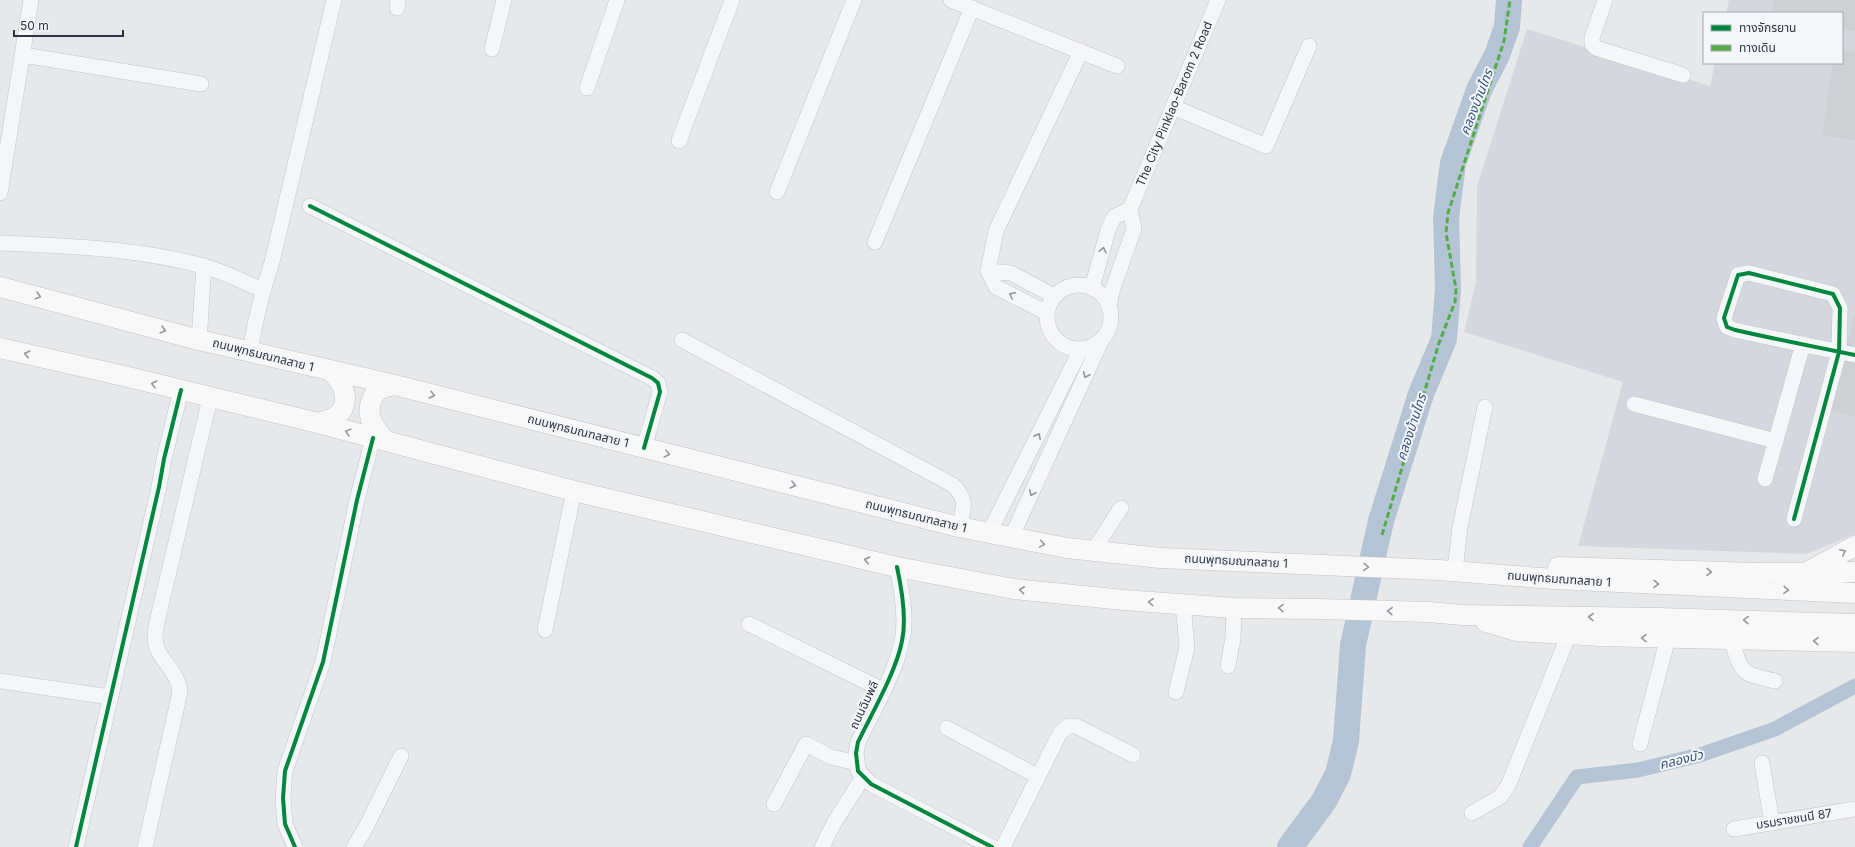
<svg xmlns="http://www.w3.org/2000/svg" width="1855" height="847" font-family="Inter,'Noto Sans Thai',sans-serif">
	<rect width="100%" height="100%" fill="#e6e8ea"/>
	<!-- built -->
	<path fill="#d4d7dd" d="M1729 0H1855V534L1807 554 1578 546 1623 382 1464 332 1476 282 1477 186 1527 29 1710 86 1715 63H1842V13H1726Z"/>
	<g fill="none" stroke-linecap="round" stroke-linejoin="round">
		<!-- canal -->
		<path stroke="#b4c4d5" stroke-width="15" d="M1530 847 1577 777 1638 770 1700 755 1775 729 1855 686"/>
		<!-- river -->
		<path stroke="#b4c4d5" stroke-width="26" d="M1290 847 1324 801 1338 774 1346 741 1353 645 1381 521 1421 394 1444 339 1448 289 1446 218 1453 163 1479 90 1497 55 1507 27 1509 0"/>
	</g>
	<!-- building -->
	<path fill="#ced0d3" d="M1774 0H1855V31L1842 29V13H1773Z
		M1842 50 1855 52V140L1822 135 1833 63H1842Z
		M1855 314V417L1829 410Z"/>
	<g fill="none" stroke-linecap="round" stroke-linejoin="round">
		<defs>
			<g id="minor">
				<path d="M951 0 1117 66"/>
				<path d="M1605 0 1592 38V44L1596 48 1683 75"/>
				<path d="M397 8 398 0"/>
				<path d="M492 49 504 0"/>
				<path d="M23 55 201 84"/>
				<path d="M587 88 617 0"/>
				<path d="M1173 107 1266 146 1309 46"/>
				<path d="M679 141 732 0"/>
				<path d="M777 192 854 0"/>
				<path d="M0 193 31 0"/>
				<path d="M310 206 652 378 658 383 660 392 644 448"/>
				<path id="s1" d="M1130 209 1218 0"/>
				<path d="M875 242 972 8"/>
				<path d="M0 243C68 246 137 248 203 266 223 271 243 282 263 290"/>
				<path d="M988 271 996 231 1081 51"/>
				<circle cx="1079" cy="317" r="32"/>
				<path d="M1092 288 1108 230 1114 217 1130 209 1134 229 1112 291 1109 308"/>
				<path d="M1047 313 996 287 988 271 1011 273 1054 296"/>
				<path d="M199 340 204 266"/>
				<path d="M682 340 953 485C968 500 964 507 959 527"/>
				<path d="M250 352C255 321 262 292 272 262L334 0"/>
				<path d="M1634 404 1776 441"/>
				<path d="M1765 479 1803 344"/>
				<path d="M1794 519 1839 352 1840 308 1833 294 1749 273 1738 275 1724 318 1727 327 1735 330C1775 339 1815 347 1855 355"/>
				<path d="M989 533 1081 349"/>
				<path d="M1011 538 1102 339"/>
				<path d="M1093 551 1121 508"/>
				<path d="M897 567C902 590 907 618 902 641 896 672 872 713 858 742L856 753 858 771 871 784 992 847"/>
				<path d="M1455 571 1460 527 1485 407"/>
				<path d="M749 624 883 690"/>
				<path d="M545 630 574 491"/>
				<path d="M1731 640C1743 674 1739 673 1775 681"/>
				<path d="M1228 666 1233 638 1234 608"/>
				<path d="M0 681 110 697"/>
				<path d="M1176 692 1187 647 1183 604"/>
				<path d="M947 728 1037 776"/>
				<path d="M1640 744 1668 638"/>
				<path d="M1762 763 1772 823"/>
				<path d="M774 804 806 744 831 757 857 763"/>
				<path d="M1472 813 1500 797 1508 786 1569 634"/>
				<path d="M1734 829 1855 809"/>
				<path d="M76 847 159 487 164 459 181 390"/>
				<path d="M145 847 180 692C178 669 155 658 155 638 155 633 156 627 157 622L210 398"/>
				<path d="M295 847 285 824 283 798 285 771 323 662 357 500 373 438"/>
				<path d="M354 847 365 829 401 756"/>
				<path d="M822 847 834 823 863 777"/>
				<path d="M1003 847 1060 733 1068 726H1076L1133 755"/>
			</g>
			<path id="major" d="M0 287 199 340 395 385 959 527 1067 548 1161 558 1438 570 1554 579 1855 593
				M0 348 124 376 318 423 574 491 897 567 1014 589 1124 600 1234 608 1320 609 1429 612 1463 615 1658 618 1855 624
				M318 423C323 422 329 420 333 418 353 407 345 383 331 372
				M386 441C375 429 366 418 371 402 375 389 382 387 395 385
				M1558 567 1756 573 1855 572
				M1807 572 1855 546
				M1486 622 1516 631 1600 636 1855 642"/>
		</defs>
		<!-- minor casing -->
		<use href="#minor" stroke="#c4c6c8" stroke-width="16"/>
		<!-- major casing -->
		<use href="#major" stroke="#c2c5c8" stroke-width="21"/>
		<!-- minor -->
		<use href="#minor" stroke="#f5f6f7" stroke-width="15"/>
		<!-- major -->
		<use href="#major" stroke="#f8f8f8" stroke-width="20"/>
		<!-- quiet -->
		<path stroke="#54ac47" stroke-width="3" stroke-dasharray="6 3" stroke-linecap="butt" d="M1382 535 1439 343 1455 302 1456 289 1446 233 1448 213 1504 41 1510 0"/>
		<defs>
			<path id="cycleway" d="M310 206 652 378 658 383 660 392 644 448
				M1794 519 1839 352 1840 308 1833 294 1749 273 1738 275 1724 318 1727 327 1735 330C1775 339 1815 347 1855 355
				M897 567C902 590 907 618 902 641 896 672 872 713 858 742L856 753 858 771 871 784 992 847
				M76 847 159 487 164 459 181 390
				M295 847 285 824 283 798 285 771 323 662 357 500 373 438"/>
		</defs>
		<!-- cycleway casing -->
		<use href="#cycleway" stroke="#f4f6f9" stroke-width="6"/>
		<!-- cycleway -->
		<use href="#cycleway" stroke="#00873e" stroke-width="4"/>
	</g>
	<!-- one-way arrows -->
	<defs><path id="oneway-chevron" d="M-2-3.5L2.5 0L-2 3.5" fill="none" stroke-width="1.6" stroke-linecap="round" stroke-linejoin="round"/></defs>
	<g stroke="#90959e">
		<use href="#oneway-chevron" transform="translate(1103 250) rotate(-77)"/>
		<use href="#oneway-chevron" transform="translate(1012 295) rotate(-153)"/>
		<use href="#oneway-chevron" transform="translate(1086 375) rotate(115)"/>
		<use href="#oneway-chevron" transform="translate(1038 436) rotate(-63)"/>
		<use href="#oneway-chevron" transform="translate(1032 493) rotate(115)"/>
	</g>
	<g stroke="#92969e">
		<use href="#oneway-chevron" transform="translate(38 296) rotate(15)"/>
		<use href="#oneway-chevron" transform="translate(163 330) rotate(15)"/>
		<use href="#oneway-chevron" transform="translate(27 354) rotate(-167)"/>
		<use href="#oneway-chevron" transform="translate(154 384) rotate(-166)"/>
		<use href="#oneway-chevron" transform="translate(432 395) rotate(14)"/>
		<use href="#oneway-chevron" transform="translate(348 432) rotate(-165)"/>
		<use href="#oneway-chevron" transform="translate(667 454) rotate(14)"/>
		<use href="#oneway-chevron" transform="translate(793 485) rotate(14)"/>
		<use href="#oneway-chevron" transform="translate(1042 544) rotate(9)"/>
		<use href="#oneway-chevron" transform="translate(1843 552) rotate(-26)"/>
		<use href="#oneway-chevron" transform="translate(867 560) rotate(-167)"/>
		<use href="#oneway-chevron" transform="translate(1366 567) rotate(2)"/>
		<use href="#oneway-chevron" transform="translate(1709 572) rotate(2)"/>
		<use href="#oneway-chevron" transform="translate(1656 584) rotate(2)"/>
		<use href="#oneway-chevron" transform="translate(1022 590) rotate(-174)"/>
		<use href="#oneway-chevron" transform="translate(1786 590) rotate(2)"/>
		<use href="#oneway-chevron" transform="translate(1151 602) rotate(-176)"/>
		<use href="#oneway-chevron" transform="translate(1281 608) rotate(-179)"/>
		<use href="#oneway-chevron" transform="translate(1390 611) rotate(-178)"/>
		<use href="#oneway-chevron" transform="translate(1591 617) rotate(-179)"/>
		<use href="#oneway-chevron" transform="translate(1746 620) rotate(-178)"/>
		<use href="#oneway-chevron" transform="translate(1644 638) rotate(-178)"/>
		<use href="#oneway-chevron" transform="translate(1816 641) rotate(-179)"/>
	</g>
	<g text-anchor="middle" stroke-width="4" stroke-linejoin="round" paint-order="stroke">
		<!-- street labels -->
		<g font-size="12" fill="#2b3445" stroke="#f4f6f9">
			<text dy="4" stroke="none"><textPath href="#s1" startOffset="114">The City Pinklao-Barom 2 Road</textPath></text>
			<text transform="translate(263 355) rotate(14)" y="4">ถนนพุทธมณฑลสาย 1</text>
			<text transform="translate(578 431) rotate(14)" y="4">ถนนพุทธมณฑลสาย 1</text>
			<text transform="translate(916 516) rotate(14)" y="4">ถนนพุทธมณฑลสาย 1</text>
			<text transform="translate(1236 561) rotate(3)" y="4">ถนนพุทธมณฑลสาย 1</text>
			<text transform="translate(1559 579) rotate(4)" y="4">ถนนพุทธมณฑลสาย 1</text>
			<text transform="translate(864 705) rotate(-65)" y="4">ถนนฉิมพลี</text>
			<text transform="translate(1794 819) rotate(-9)" y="4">บรมราชชนนี 87</text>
		</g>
		<!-- water labels -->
		<g font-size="13" font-style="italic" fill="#34527a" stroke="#f4f6f9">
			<text transform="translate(1476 102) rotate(-69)" y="5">คลองบ้านไทร</text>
			<text transform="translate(1411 427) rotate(-72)" y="5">คลองบ้านไทร</text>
			<text transform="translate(1681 759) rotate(-14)" y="5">คลองบัว</text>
		</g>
	</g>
	<!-- legend -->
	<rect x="1703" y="12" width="140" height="52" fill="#f4f6f9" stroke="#a4a8b1"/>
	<rect x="1711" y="25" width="20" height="6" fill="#00873e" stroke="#a4a8b1"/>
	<text x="1739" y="32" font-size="12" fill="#2b3445">ทางจักรยาน</text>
	<rect x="1711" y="45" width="20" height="6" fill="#54ac47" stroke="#a4a8b1"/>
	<text x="1739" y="52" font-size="12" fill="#2b3445">ทางเดิน</text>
	<!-- scale -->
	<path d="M14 30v6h109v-6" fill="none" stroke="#2b3445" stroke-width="2"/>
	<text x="20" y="30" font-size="12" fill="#2b3445" stroke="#f4f6f9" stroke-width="3" paint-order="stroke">50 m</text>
</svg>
